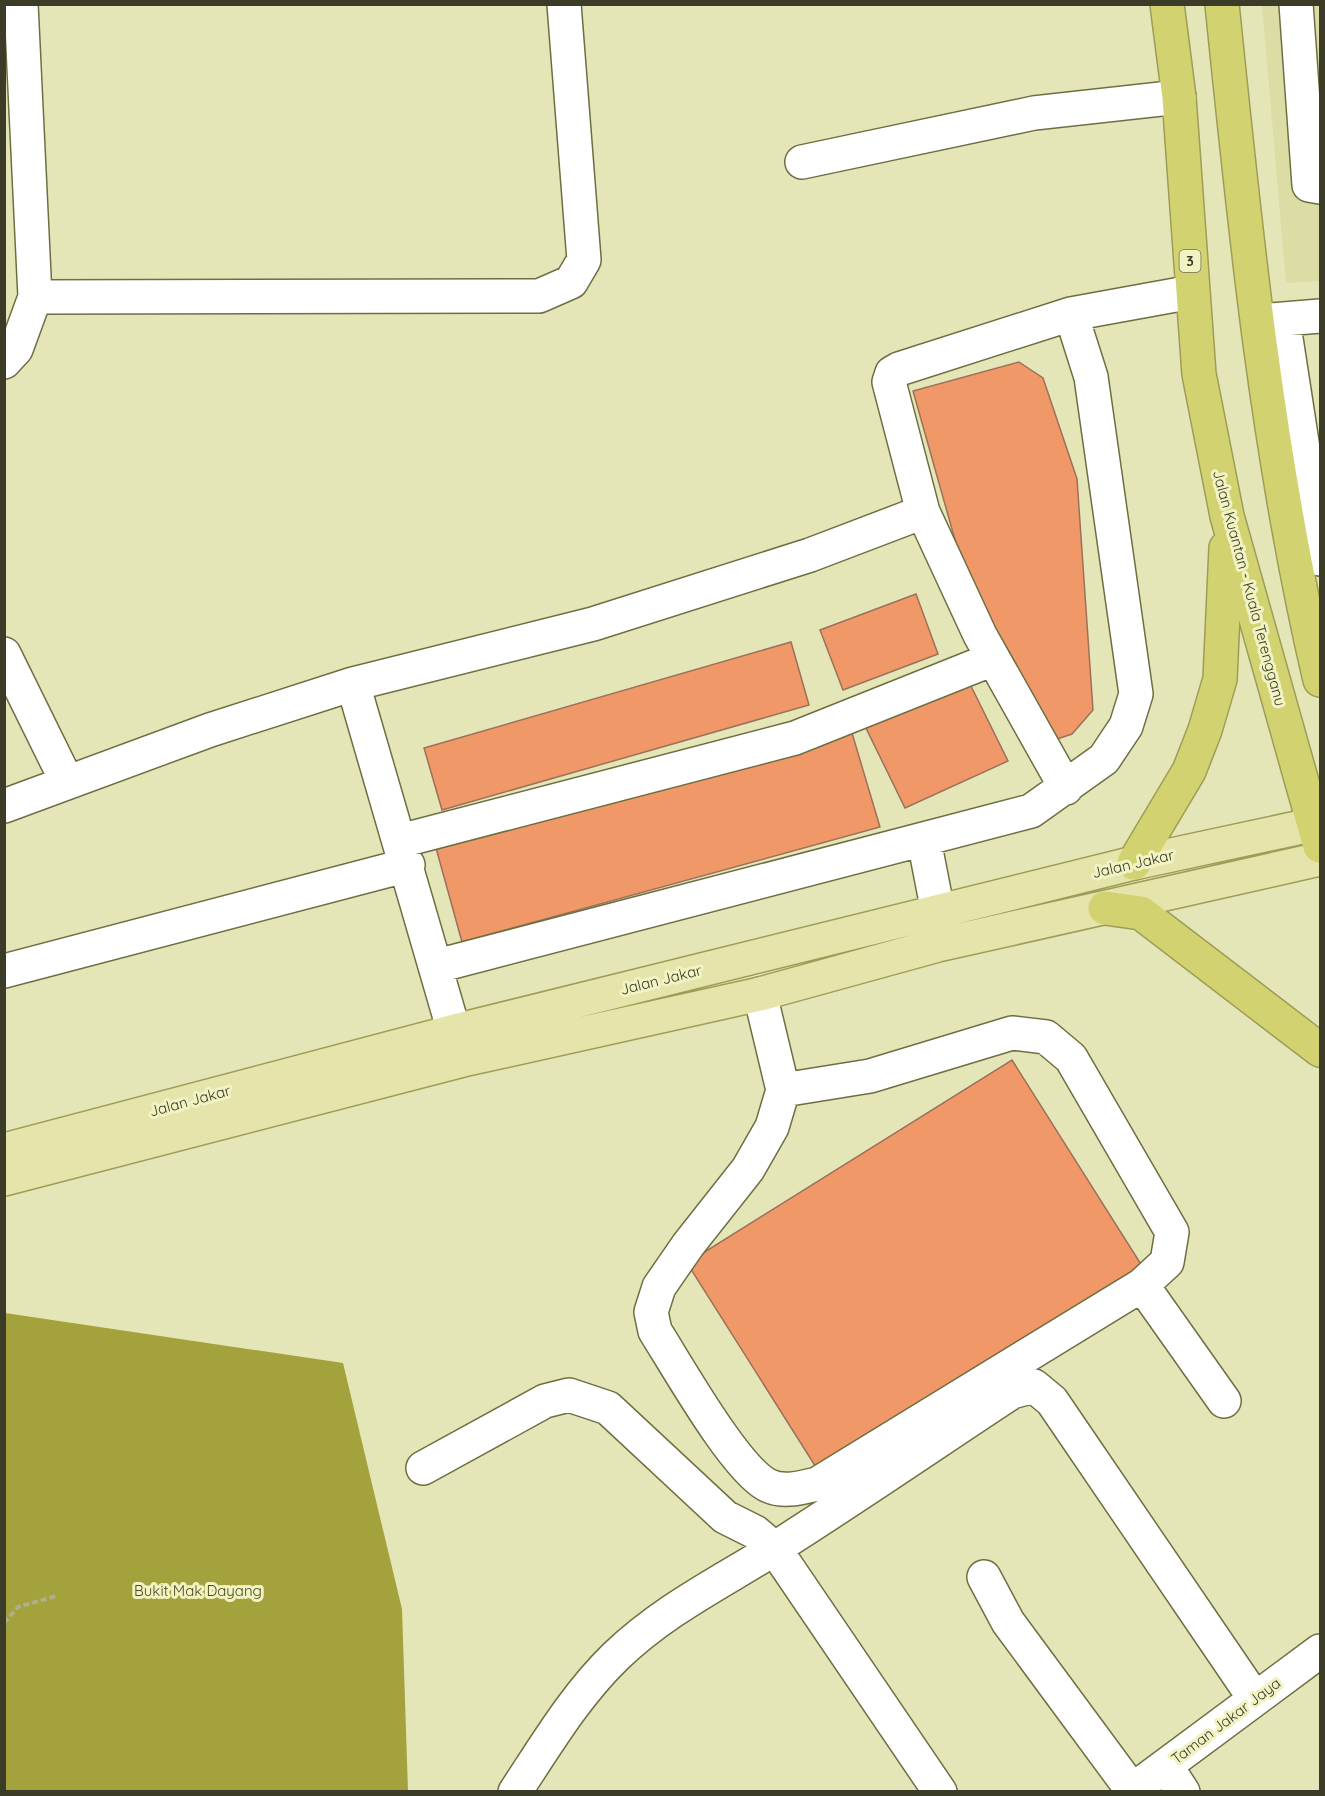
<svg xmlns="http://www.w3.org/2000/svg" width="1325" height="1796" font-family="Quicksand,sans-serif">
	<rect width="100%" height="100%" fill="#e5e6b7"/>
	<!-- built -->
	<path fill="#dcdca5" d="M1262 5H1320V281L1286 283Z"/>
	<!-- forest -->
	<path fill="#a4a23c" d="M5 1313 343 1363 402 1609 408 1791H5Z"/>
	<!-- building -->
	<path fill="#f19869" stroke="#9b715c" stroke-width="1.5" d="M1019 362 1043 378 1077 479 1093 710 1072 734 1054 740 970 593 913 391Z
		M916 594 938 654 843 690 820 630Z
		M791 642 809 705 442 810 424 748Z
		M965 674 1008 761 905 808 864 724Z
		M852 733 880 827 462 942 436 848Z
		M1012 1060 1144 1269 819 1472 687 1263Z"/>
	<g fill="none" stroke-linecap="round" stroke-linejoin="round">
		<defs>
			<path id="minor" d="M1296 4 1309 185 1320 187
				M802 162 1034 113 1179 97
				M35 297 539 296 571 282 584 260 564 4
				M1283 319 1320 559
				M1260 321 1320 316
				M4 362 16 349 35 297 21 4
				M4 654 67 782
				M353 684 462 1059
				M1066 788 980 635 923 512 889 382 892 373 899 369 1071 314 1192 292
				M4 806 210 730 353 684 593 624 810 555 923 512
				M924 840 938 912
				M400 841 795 738 993 659
				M437 966 1031 811 1104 759 1126 726 1136 694 1091 377 1071 314
				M4 971 408 865
				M760 994 783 1090 772 1127 748 1169 688 1245 659 1287 651 1312 655 1331C678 1367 734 1467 767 1485 783 1493 800 1488 817 1484L1142 1285 1167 1262 1172 1232 1071 1058 1046 1037 1012 1033 870 1076 783 1090
				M1142 1285 1224 1401
				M423 1468 545 1401 569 1395 608 1408 725 1517 755 1532 775 1549 940 1792
				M984 1577 1008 1622 1132 1790
				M1166 1766 1183 1792
				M515 1792C546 1745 575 1696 615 1657 665 1609 720 1583 777 1547 856 1497 933 1444 1012 1392L1034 1386 1052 1401 1255 1699
				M1130 1792 1320 1651"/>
			<path id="major" d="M4 1150 455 1031 1134 863 1320 823
				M4 1179 463 1060 760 994 938 945 1320 859"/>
			<path id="highway" d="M1167 4 1179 97 1199 374 1227 516 1320 846
				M1222 4C1245 231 1268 458 1320 680
				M1134 863 1189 771 1205 730 1220 679 1226 548
				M1105 908 1141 913 1320 1050"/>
		</defs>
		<!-- minor casing -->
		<use href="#minor" stroke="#6f6e43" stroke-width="36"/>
		<!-- major casing -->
		<use href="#major" stroke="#9e9d57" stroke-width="36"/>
		<!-- highway casing -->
		<use href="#highway" stroke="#9e9d57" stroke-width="36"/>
		<!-- path -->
		<path stroke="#afb089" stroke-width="4" stroke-dasharray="6 3" stroke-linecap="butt" d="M4 1623 18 1607 56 1596"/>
		<!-- minor -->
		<use href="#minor" stroke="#fff" stroke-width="33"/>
		<!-- major -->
		<use href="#major" stroke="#e5e4aa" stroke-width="33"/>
		<!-- highway -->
		<use href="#highway" stroke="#d3d271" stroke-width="33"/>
	</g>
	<g text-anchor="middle" stroke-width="6" stroke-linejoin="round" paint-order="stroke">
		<!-- shield labels -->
		<rect fill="#f2f3c3" stroke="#727256" stroke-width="1.5" x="1179.5" y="250" width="21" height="22" rx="4.5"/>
		<g font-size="14" font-weight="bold" fill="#3b3b28">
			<text x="1190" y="266">3</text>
		</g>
		<!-- street labels -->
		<g font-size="15" fill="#3b3b28" stroke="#f2f3c3">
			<text transform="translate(1249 588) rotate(75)" y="5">Jalan Kuantan - Kuala Terengganu</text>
			<text transform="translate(1133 864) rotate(-13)" y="5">Jalan Jakar</text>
			<text transform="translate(661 980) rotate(-14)" y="5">Jalan Jakar</text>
			<text transform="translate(190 1101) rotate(-15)" y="5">Jalan Jakar</text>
			<text transform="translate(1226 1721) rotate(-37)" y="5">Taman Jakar Jaya</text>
		</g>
		<!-- park labels -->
		<g font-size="15" fill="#4a4a20" stroke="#f2f3c3">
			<text x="198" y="1596">Bukit Mak Dayang</text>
		</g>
	</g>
	<!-- border -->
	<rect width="1325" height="1796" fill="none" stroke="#3b3b28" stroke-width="12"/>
</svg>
